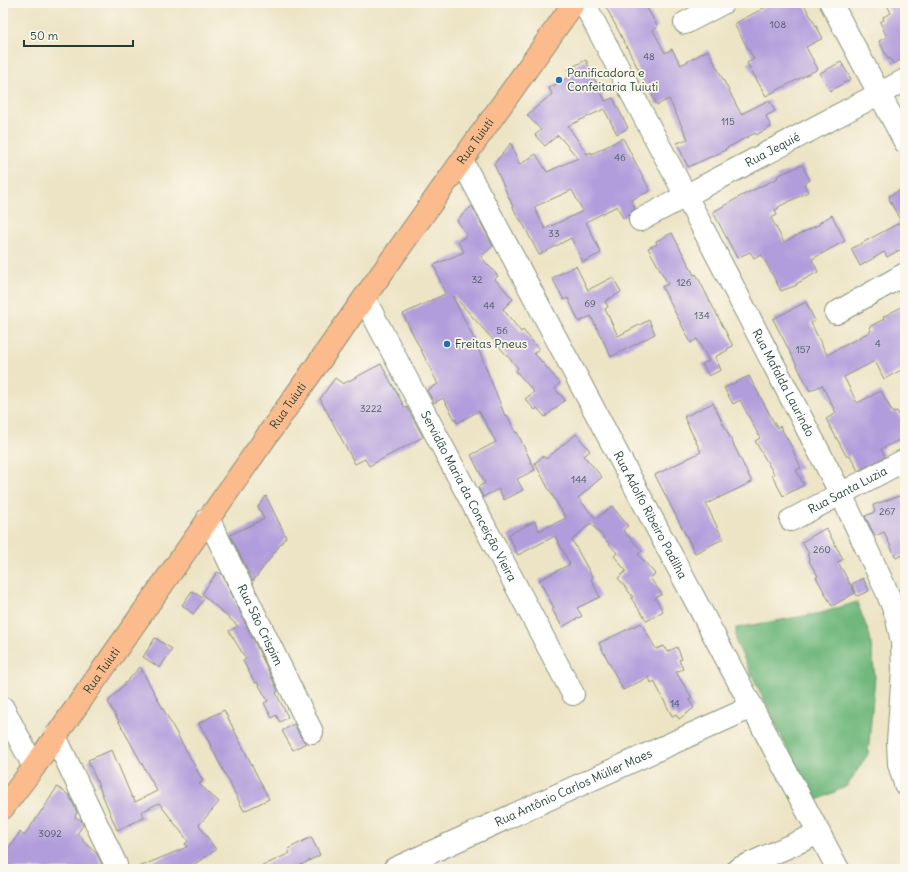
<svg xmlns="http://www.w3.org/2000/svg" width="908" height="872" font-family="Delius,sans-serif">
	<rect width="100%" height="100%" fill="#fbf7ec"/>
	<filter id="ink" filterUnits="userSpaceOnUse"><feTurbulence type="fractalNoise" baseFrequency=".025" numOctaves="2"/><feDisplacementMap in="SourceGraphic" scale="8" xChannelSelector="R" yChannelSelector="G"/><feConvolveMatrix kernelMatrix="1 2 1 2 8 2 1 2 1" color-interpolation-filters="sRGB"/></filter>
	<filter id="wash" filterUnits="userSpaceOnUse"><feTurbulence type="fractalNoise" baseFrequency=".012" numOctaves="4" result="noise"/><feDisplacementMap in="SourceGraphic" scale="16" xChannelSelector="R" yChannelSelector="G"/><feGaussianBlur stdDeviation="0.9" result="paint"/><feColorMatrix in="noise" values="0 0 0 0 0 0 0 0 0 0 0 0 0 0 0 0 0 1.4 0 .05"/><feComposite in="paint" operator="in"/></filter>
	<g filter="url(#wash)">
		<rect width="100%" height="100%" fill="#ede4c5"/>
		<!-- forest -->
		<path fill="#71b87d" stroke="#487a58" d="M857 602 870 636 875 677 868 754 847 786 813 802 736 642V628L821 613Z"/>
		<g id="blocks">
			<!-- building -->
			<path fill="#b19cdc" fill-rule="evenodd" d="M614 3H644L658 27 653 30 665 53 672 49 681 65 708 50 741 114 769 100 775 111 766 116 771 127 756 135 755 133 725 149 726 150 688 167 677 143 688 139 669 99 657 105 606 7Z
				M773 3H803L823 38 806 47 818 69 766 96 747 63 754 59 734 24Z
				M886 3H905V58L893 64 890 58 888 59 879 41 887 37 880 22 884 20 883 17 891 13Z
				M586 60 605 101 613 98 628 128 617 134 604 109 568 126 587 154 591 152 592 154 623 138 650 191 631 200 635 208 629 215 623 218 617 206 586 222 601 253 583 262 571 238 539 255 522 222 517 216 494 164 511 143 519 165 536 154 547 172 578 158 558 135 545 146 535 135 541 130 527 115 552 94 549 88 571 76 568 69ZM572 190 583 211 545 229 534 207Z
				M841 62 851 79 830 91 820 73Z
				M802 165 810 180 804 184 808 192 778 207 779 208 775 210 777 215 771 218 784 242 820 224 819 223 832 215 845 241 812 259 818 272 796 284 797 285 781 291 762 255 754 258 750 252 737 258 713 212 741 196 778 178 777 176Z
				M905 187V247L887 257 884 252 860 266 851 249 901 222 889 199 890 198 889 196Z
				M472 206 493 246 481 257 498 276 495 279 513 299 503 309 521 332 523 330 539 349 534 353 560 383 555 389 565 400 545 417 537 408 535 410 525 399 534 392 516 371 518 368 454 296 453 297 476 343 505 416 507 415 516 433 517 432 535 470 517 479 523 490 504 500 499 489 483 497 478 487 485 483 471 455 496 442 479 411 457 423 443 398 434 403 427 390 438 384 403 314 445 294 434 265 464 252 458 242 467 235 457 220Z
				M672 233 694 275 696 274 733 346 727 349 728 350 715 357 721 370 709 376 702 364 709 361 697 339 691 343 662 287 668 284 648 248 657 244 656 241Z
				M576 266 588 290 613 277 621 292 605 301 608 307 605 309 618 336 649 320 655 334 611 357 591 316 579 322 568 298 564 300 552 278Z
				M806 302 815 321 811 323 827 355 871 331 869 327 884 319 883 317 905 305V368L884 379 875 361 844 377 857 403 881 391 893 413 897 411 900 417 905 414V437L881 449 885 457 858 471 850 455 847 457 826 419 836 413 822 385 810 391 773 319Z
				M381 364 405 408 407 407 423 437 369 466 365 459 355 464 320 399 335 378 343 384Z
				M749 376 777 428 780 426 794 451H793L801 468 796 470 804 485 783 496 772 475 774 474 755 441 760 438 740 400 733 404 724 388Z
				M713 403 752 482 706 504 723 539 695 553 655 475 701 452 684 417Z
				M576 434 590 451 584 456 602 477 578 498 596 519 612 506 628 526 623 530 642 551 638 554 655 574 650 578 662 594 655 598 663 611 647 621 631 598 633 597 618 578 626 571 614 556 617 553 591 523 572 540 593 578 591 579 600 597 577 608 582 616 562 627 552 609 554 608 539 580 570 564 555 536 518 555 508 535 535 521 539 531 566 518 548 488 535 463 543 456 546 459Z
				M902 495 905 506V554L896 558 884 532 875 536 865 516 875 512 873 505Z
				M266 496 286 537 253 581 230 535 264 519 258 507Z
				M826 528 843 559 838 562 855 593 832 606 816 577 818 576 809 561 810 560 807 555 809 554 802 542Z
				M217 572 222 574 278 691 276 693 288 717 280 722 276 715 272 718 264 703 268 701 257 682 255 683 243 661 246 659 229 631 238 626 202 594Z
				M863 578 869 591 857 596 852 584Z
				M192 591 204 599 193 614 182 605Z
				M641 623 656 649 664 646 667 652 677 647 682 659 679 660 683 669 676 672 692 698 689 700 694 708 679 719 676 714 672 716 654 681 651 683 649 677 623 690 599 643Z
				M155 638 172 649 160 668 143 657Z
				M140 667 203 781 199 784 219 802 199 825 216 850 187 869H134L187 847 185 844 188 841 159 803 141 812 144 818 117 830 88 760 112 750 132 798 133 797 135 802 157 791 108 702Z
				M224 710 269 799 244 811 199 723Z
				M294 724 301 737 306 743 293 750 282 731Z
				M57 787 69 795 77 812 75 817 81 820 83 825 77 834 83 838 82 840 97 854 102 865 98 869H3V856L20 832 24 836 42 810V811Z
				M311 837 320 855 293 869H256L290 853 288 849Z"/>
		</g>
	</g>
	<g filter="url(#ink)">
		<use href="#blocks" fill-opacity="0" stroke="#86907c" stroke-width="1"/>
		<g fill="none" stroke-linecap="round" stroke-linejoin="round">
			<defs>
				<g id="minor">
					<path id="s1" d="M584 3 686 196 841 494 887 592 896 615 902 642 903 670 898 742 899 764 905 784"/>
					<path d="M831 3 905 142"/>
					<path d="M685 23 723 3"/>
					<path id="s2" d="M462 161 838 869"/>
					<path id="s3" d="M640 220 905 80"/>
					<path id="s4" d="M364 298 573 694"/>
					<path d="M836 313 905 274"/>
					<path id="s5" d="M208 518 312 732"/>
					<path id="s6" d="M791 520 905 460"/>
					<path d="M3 708 34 767"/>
					<path d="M55 736 116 865"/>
					<path id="s7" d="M394 869 752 707"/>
					<path d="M738 869 819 833"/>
				</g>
				<g id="major">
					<path id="s8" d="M3 808 34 767 364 298 574 3"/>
				</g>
			</defs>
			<!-- minor casing -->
			<use href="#minor" stroke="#86907c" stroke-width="24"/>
			<!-- major casing -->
			<use href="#major" stroke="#86907c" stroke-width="24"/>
			<!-- minor -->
			<use href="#minor" stroke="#fff" stroke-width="22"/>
			<!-- major -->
			<use href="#major" stroke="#fbbb8c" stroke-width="22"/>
		</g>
	</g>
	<!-- markers -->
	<g fill="#1f6fb2" stroke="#fbf7ec" stroke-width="1.5">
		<circle cx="559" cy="80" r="4"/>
		<circle cx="447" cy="344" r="4"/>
	</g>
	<g text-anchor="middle" stroke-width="3.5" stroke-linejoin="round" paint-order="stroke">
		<!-- number labels -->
		<g font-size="10" fill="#44555e">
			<text x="778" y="28">108</text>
			<text x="649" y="60">48</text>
			<text x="728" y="125">115</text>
			<text x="620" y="161">46</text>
			<text x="554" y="237">33</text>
			<text x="477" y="283">32</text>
			<text x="684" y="286">126</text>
			<text x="590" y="307">69</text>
			<text x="489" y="309">44</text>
			<text x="702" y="319">134</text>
			<text x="502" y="334">56</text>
			<text x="878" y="347">4</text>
			<text x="803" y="353">157</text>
			<text x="371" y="412">3222</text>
			<text x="579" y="483">144</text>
			<text x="887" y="515">267</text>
			<text x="822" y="553">260</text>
			<text x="675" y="707">14</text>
			<text x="50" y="837">3092</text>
		</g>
		<!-- poi labels -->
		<g font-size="12" fill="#1f3d34" stroke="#fbf7ec" text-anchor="start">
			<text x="567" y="77">Panificadora e<tspan x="567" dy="14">Confeitaria Tuiuti</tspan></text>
			<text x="455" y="348">Freitas Pneus</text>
		</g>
		<!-- street labels -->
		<g font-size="12" fill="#1f3d34" stroke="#fbf7ec">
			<text dy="4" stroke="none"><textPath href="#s8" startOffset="817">Rua Tuiuti</textPath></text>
			<text dy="4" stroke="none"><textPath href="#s3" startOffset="150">Rua Jequié</textPath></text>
			<text dy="4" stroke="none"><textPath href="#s1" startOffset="429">Rua Mafalda Laurindo</textPath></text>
			<text dy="4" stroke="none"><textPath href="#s8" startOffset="493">Rua Tuiuti</textPath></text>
			<text dy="4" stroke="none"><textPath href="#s6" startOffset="64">Rua Santa Luzia</textPath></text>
			<text dy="4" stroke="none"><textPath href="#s4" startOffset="224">Servidão Maria da Conceição Vieira</textPath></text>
			<text dy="4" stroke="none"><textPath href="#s2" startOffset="401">Rua Adolfo Ribeiro Padilha</textPath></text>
			<text dy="4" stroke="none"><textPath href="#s5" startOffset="119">Rua São Crispim</textPath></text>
			<text dy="4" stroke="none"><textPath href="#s8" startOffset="169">Rua Tuiuti</textPath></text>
			<text dy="4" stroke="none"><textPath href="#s7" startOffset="197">Rua Antônio Carlos Müller Maes</textPath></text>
		</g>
	</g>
	<!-- margin -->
	<rect width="908" height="872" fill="none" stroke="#fbf7ec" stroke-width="16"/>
	<!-- scale -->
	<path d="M24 40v6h109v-6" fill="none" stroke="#1f3d34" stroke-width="2"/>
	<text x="30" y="40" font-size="12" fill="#1f3d34" stroke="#fbf7ec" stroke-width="3" paint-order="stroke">50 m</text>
</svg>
